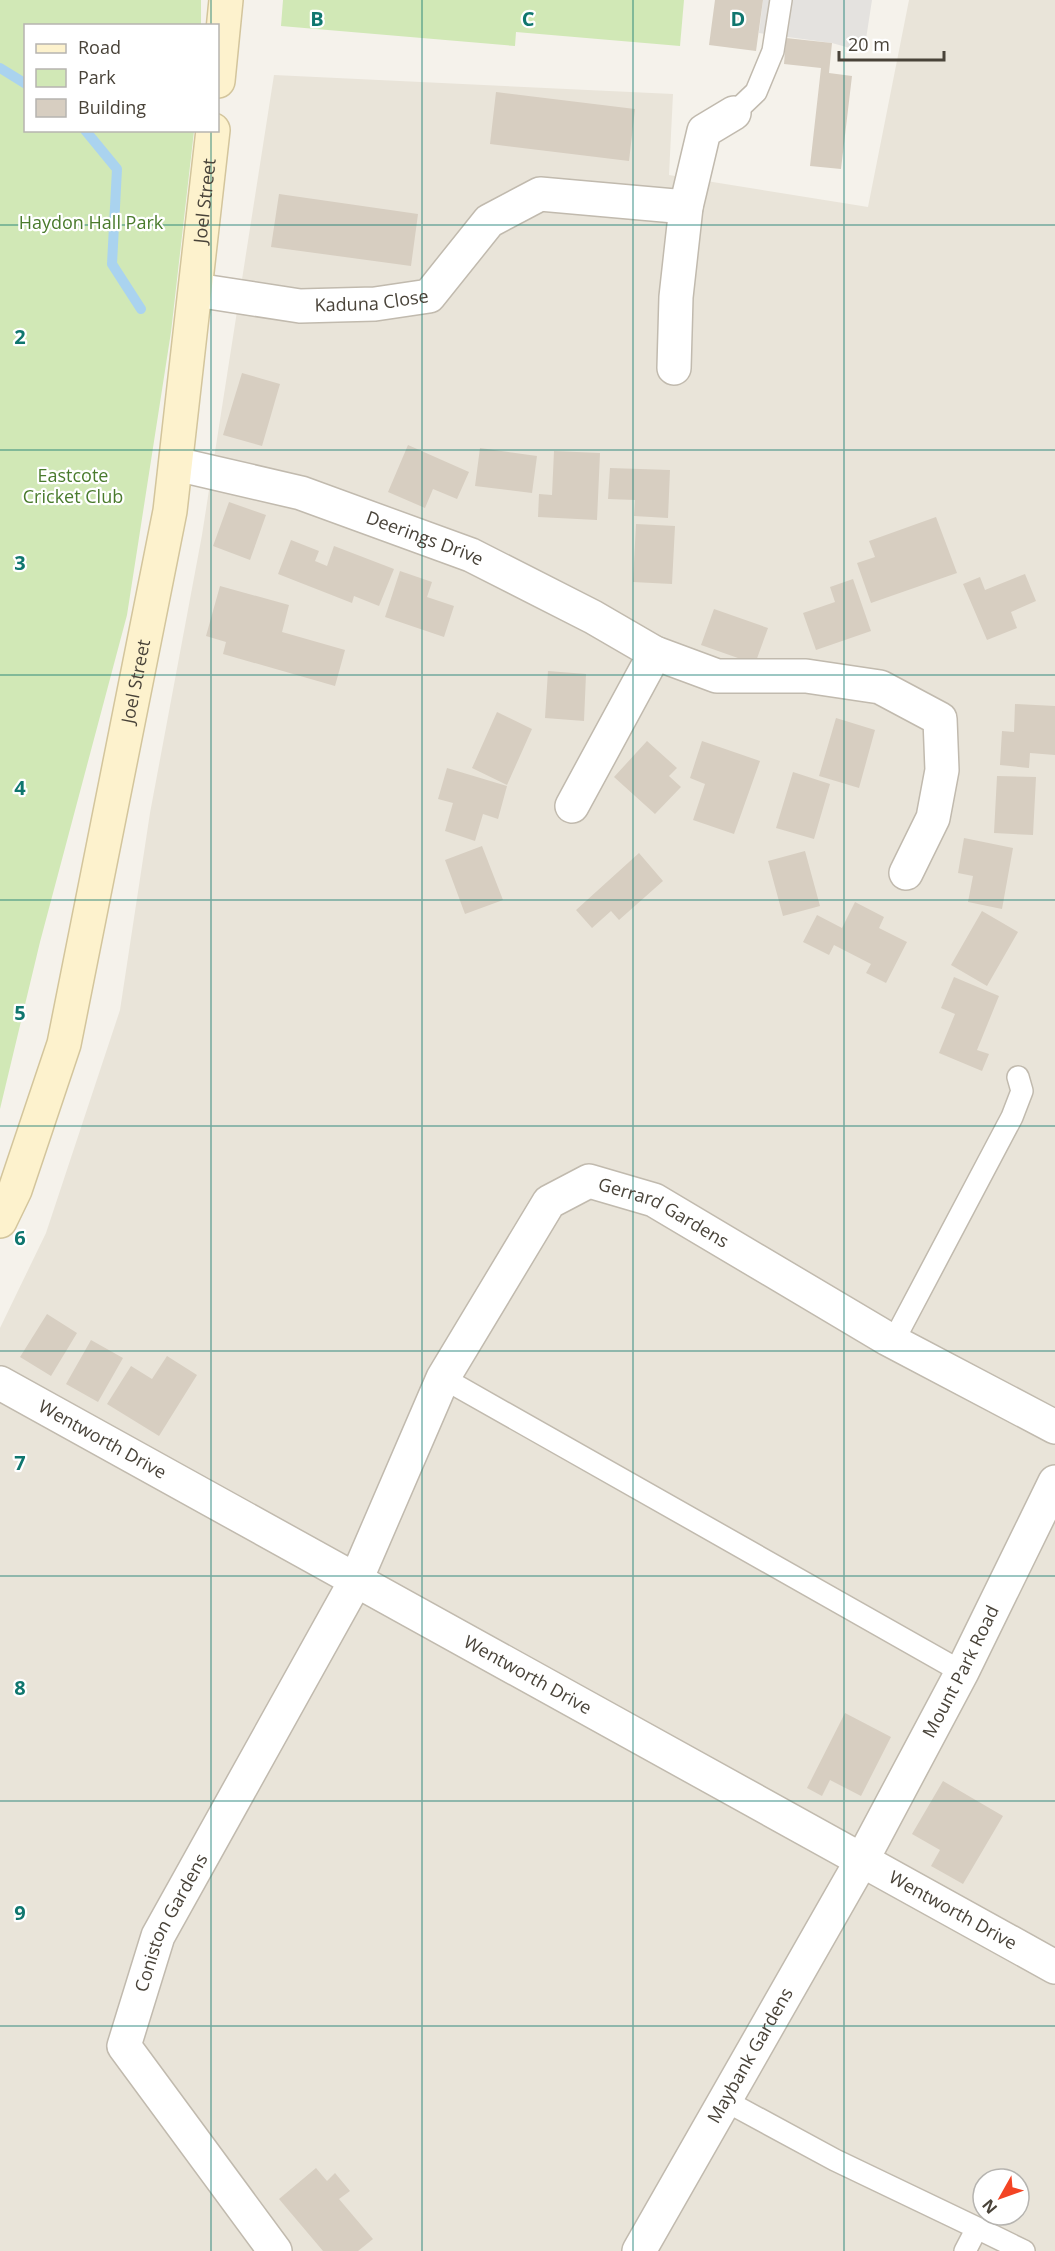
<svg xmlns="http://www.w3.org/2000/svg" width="1055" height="2251" font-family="'Open Sans',sans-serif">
	<rect width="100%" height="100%" fill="#f5f2eb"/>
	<!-- residential -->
	<path fill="#e9e4d9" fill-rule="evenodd" d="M909 0H1055V2251H0V1328L46 1233 120 1010 150 813 202 535 274 75 673 94 669 175 868 207ZM983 2179H1019V2215H983Z"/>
	<!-- green -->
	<path fill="#d1e8b6" d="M0 0H201V25L26 26V130L194 131 171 332 127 615 40 942 0 1109Z
		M283 0H684L680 46 516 32 515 46 281 26Z"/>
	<!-- parking -->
	<path fill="#e4e2df" d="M763 0H872L864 52 832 43 759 33Z"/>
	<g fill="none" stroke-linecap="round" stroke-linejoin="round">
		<!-- stream -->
		<path stroke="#aad3ef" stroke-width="10" d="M0 68 26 84
			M85 130 117 169 112 264 141 309"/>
	</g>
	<!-- building -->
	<path fill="#d7cec1" d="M715 0H763L756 51 709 45Z
		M786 38 832 43 829 73 852 76 841 169 810 166 821 68 784 64Z
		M496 92 635 109 629 161 490 144Z
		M279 194 418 214 411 266 271 247Z
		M242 373 280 384 262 446 223 435Z
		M408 445 469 472 457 499 433 489 425 508 388 492Z
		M480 448 537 456 532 493 475 486Z
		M554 451 600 453 597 520 538 517 539 494 552 495Z
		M610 468 670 470 668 518 634 516 635 500 608 499Z
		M229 502 266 515 250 560 213 546Z
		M936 517 957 573 871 603 857 563 875 557 869 541Z
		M636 524 675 526 672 584 633 582Z
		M291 540 319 551 315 561 327 566 334 546 394 569 379 606 354 596 352 603 278 574Z
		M400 571 432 582 427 597 454 606 444 637 385 617Z
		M1025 574 1036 601 1011 612 1017 628 987 640 963 584 980 577 985 590Z
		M853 579 871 631 816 650 803 613 835 602 830 587Z
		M220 586 289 605 282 632 345 650 335 686 223 654 226 642 206 636Z
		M714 609 768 628 755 664 701 645Z
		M548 671 586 674 584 721 545 718Z
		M1015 704 1055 706V755L1030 753 1029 768 1000 765 1002 731 1014 732Z
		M497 712 532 729 507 785 472 768Z
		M836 718 875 730 859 788 819 776Z
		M647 741 677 768 669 776 681 787 655 814 614 777Z
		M702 741 760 761 734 834 693 820 705 784 690 778Z
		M447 768 507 786 498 819 483 814 475 841 445 831 453 803 438 799Z
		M793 772 830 784 814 839 776 828Z
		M997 776 1036 777 1033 835 994 833Z
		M964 838 1013 848 1002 909 968 902 973 876 958 873Z
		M482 846 503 900 465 914 445 860Z
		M805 851 820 906 783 916 768 861Z
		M639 853 663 881 619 920 611 911 592 928 576 910Z
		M855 902 884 917 879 928 907 942 886 983 866 973 871 964 834 945 829 955 803 942 817 915 842 928Z
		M982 911 1018 932 987 986 951 965Z
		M954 977 999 996 977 1050 989 1054 982 1071 939 1053 955 1014 941 1008Z
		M47 1314 77 1333 51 1376 20 1357Z
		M91 1340 123 1358 98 1402 66 1384Z
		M167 1356 197 1375 159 1436 107 1404 131 1366 152 1379Z
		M845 1713 891 1737 861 1796 830 1780 822 1796 807 1788Z
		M943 1781 1003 1816 963 1884 931 1866 940 1850 912 1834Z
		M316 2168 327 2181 335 2173 350 2191 339 2199 373 2239 358 2251H323L279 2199Z"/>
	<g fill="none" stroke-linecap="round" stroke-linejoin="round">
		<defs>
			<path id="service" d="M734 113 756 92 773 51 781 0
				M893 1342 1012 1117 1022 1091 1018 1077
				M443 1378 962 1672
				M726 2101 835 2160 977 2228 965 2251
				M977 2228 1024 2251"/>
			<g id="minor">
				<path id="s1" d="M196 290 300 306 375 304 429 296 489 221 540 194 686 207"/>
				<path d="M674 368 676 297 686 207 704 131 734 113"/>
				<path id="s2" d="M176 464 301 493 471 555 593 617 655 653 717 676H806L880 687 940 719 942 770 933 818 906 873"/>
				<path d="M572 806 655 653"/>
				<path id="s3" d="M0 1383 1055 1967"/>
				<path id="s4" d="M275 2251 124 2046 158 1936 355 1582 443 1378 549 1202 589 1181 654 1200 888 1339 1055 1427"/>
				<path id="s5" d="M639 2251 862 1860 962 1672 1055 1482"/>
			</g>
			<g id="secondary">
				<path d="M218 81 226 0"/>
				<path id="s6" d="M0 1221 15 1190 64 1044 170 511 213 130"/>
			</g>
		</defs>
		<!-- service casing -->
		<use href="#service" stroke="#c1baae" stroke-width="24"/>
		<!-- minor casing -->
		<use href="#minor" stroke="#c1baae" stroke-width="36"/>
		<!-- secondary casing -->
		<use href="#secondary" stroke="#d3c59c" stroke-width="36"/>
		<!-- service -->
		<use href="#service" stroke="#fff" stroke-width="21"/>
		<!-- minor -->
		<use href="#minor" stroke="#fff" stroke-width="33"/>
		<!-- secondary -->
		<use href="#secondary" stroke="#fdf2cd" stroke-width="33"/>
	</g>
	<!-- grid -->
	<path fill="none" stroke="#0f766e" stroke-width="1.5" stroke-opacity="0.55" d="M211 0V26M422 0V2251M633 0V2251M844 0V2251M211 130V2251M0 225H1055M0 450H1055M0 675H1055M0 900H1055M0 1126H1055M0 1351H1055M0 1576H1055M0 1801H1055M0 2026H1055"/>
	<g text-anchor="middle" stroke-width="4.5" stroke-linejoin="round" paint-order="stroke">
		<!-- street labels -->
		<g font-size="18" fill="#494339" stroke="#fff">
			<text dy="6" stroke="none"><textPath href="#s6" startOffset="1044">Joel Street</textPath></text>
			<text dy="6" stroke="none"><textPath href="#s1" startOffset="177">Kaduna Close</textPath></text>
			<text dy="6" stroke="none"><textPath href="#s2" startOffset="260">Deerings Drive</textPath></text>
			<text dy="6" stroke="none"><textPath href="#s6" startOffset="558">Joel Street</textPath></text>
			<text dy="6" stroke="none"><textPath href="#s4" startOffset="1329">Gerrard Gardens</textPath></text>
			<text dy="6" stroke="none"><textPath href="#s3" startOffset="117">Wentworth Drive</textPath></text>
			<text dy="6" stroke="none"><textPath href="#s5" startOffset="663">Mount Park Road</textPath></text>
			<text dy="6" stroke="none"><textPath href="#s3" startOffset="603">Wentworth Drive</textPath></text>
			<text dy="6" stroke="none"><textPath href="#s3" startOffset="1089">Wentworth Drive</textPath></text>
			<text dy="6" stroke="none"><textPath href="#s4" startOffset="387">Coniston Gardens</textPath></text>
			<text dy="6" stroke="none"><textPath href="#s5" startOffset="225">Maybank Gardens</textPath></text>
		</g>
		<!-- park labels -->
		<g font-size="18" fill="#4a7b2d" stroke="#fff">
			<text x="91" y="229">Haydon Hall Park</text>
			<text x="73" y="482">Eastcote<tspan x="73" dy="21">Cricket Club</tspan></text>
		</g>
	</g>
	<g font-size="20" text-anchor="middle" font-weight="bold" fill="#0f766e" stroke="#fff" stroke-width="4.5" stroke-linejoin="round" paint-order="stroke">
		<text x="317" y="26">B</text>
		<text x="528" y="26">C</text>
		<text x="738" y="26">D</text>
		<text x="20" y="344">2</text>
		<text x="20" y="570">3</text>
		<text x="20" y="795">4</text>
		<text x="20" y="1020">5</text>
		<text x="20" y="1245">6</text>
		<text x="20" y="1470">7</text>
		<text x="20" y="1695">8</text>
		<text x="20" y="1920">9</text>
	</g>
	<!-- legend -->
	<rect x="24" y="24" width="195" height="108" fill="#ffffff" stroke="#b6b4b0" stroke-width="1.5"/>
	<rect x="36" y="44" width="30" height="9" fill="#fdf2cd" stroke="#b6b4b0" stroke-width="1.5"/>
	<text x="78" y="54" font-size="18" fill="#494339">Road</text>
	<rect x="36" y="69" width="30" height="18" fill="#d1e8b6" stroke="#b6b4b0" stroke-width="1.5"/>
	<text x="78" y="84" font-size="18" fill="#494339">Park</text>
	<rect x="36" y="99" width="30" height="18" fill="#d7cec1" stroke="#b6b4b0" stroke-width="1.5"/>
	<text x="78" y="114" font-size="18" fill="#494339">Building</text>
	<!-- north arrow -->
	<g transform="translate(1001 2197) rotate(230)"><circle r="28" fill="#ffffff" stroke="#b6b4b0" stroke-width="1.5"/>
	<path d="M0-4.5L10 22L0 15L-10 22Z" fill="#f34424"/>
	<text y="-9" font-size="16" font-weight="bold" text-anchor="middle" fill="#494339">N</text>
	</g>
	<!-- scale -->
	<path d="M839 51v9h105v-9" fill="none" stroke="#494339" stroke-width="3"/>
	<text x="848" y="51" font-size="18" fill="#494339" stroke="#ffffff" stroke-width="4.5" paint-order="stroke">20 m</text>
</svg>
